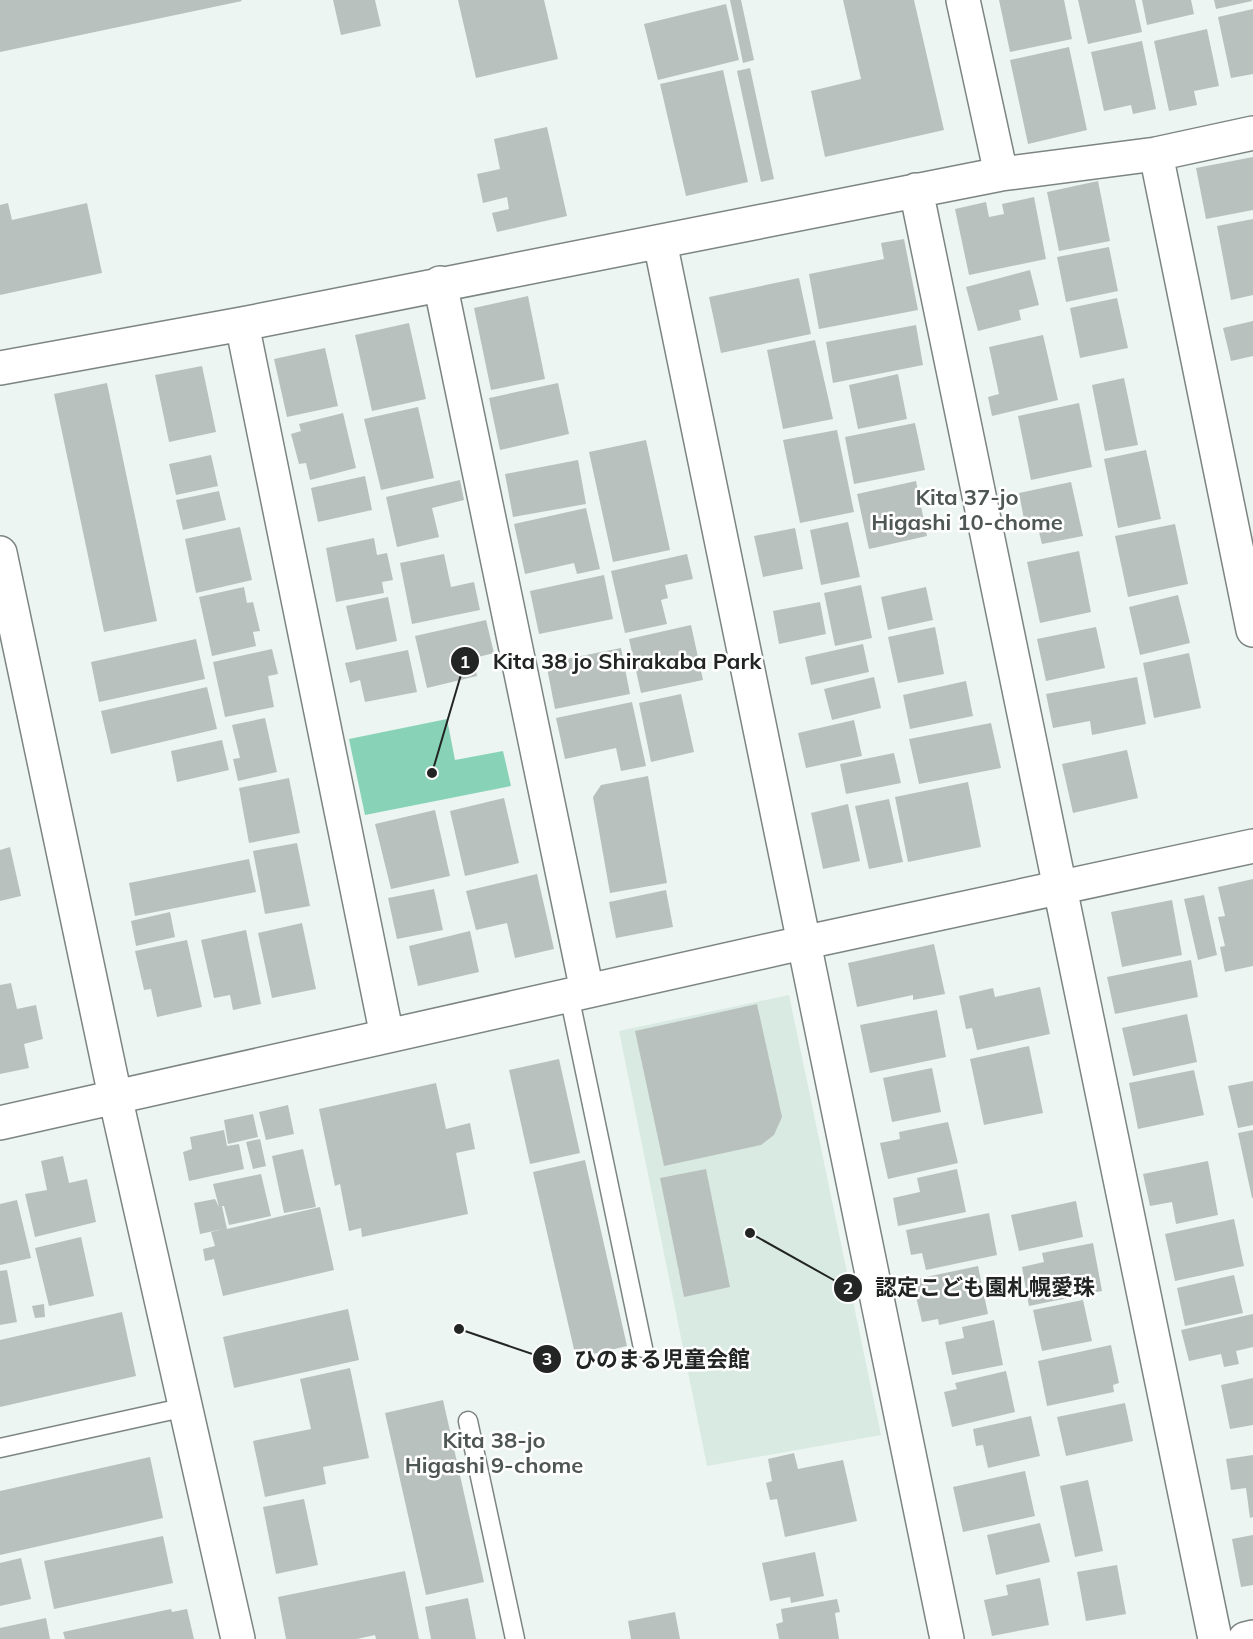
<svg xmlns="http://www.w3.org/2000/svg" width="1253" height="1639" font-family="Mulish,'Noto Sans JP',sans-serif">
	<rect width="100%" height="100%" fill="#ecf5f1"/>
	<!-- built -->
	<path fill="#d9eae3" d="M789 995 881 1435 707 1466 619 1031Z"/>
	<!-- green -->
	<path fill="#88d3b7" d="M447 719 455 760 503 751 511 786 365 815 349 739Z"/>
	<!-- building -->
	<path fill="#b9c1be" d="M0 0H241L242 1 0 52Z
		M333 0H375L381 26 341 35Z
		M458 0H544L558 59 476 78Z
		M730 0H741L754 60 743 63Z
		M843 0H914L944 130 825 157 811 91 861 79Z
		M999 0H1064L1072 39 1010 52Z
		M1078 0H1135L1142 32 1088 44Z
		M1142 0H1191L1194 14 1147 25Z
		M1214 0H1252V1L1216 9Z
		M726 4 739 60 658 80 644 24Z
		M1253 9V74L1231 78 1218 17Z
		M1207 29 1219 86 1194 91 1197 105 1169 111 1154 41Z
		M1142 41 1156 109 1133 114 1131 105 1104 111 1091 52Z
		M1069 47 1087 130 1028 144 1010 60Z
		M750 68 774 179 761 182 737 71Z
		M723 70 748 182 686 196 660 84Z
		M547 127 567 216 497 232 492 213 509 209 507 197 483 203 477 174 500 169 494 139Z
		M1253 157V210L1206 219 1196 168Z
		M1098 181 1110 241 1059 251 1047 192Z
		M1034 197 1046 259 969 275 955 209 986 202 989 217 1004 214 1002 204Z
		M8 203 12 220 87 203 102 273 0 295V205Z
		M1253 219V295L1231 300 1217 226Z
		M904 239 918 310 819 329 809 274 884 259 881 243Z
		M1109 247 1118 291 1066 302 1057 257Z
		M1030 270 1039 305 1019 310 1021 320 978 331 966 287Z
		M799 278 811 334 721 353 709 297Z
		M528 296 545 379 491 390 474 308Z
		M1117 298 1128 348 1080 358 1070 308Z
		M1253 321V356L1231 361 1223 328Z
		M409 323 426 399 372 411 355 335Z
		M916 325 923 365 833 383 826 342Z
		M1043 335 1058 400 992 416 988 397 999 394 989 347Z
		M815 340 833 419 783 429 767 350Z
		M325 348 338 406 287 417 274 359Z
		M202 366 216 432 169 442 155 375Z
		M898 374 907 419 858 429 849 385Z
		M1124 378 1138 445 1105 451 1092 385Z
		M107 383 157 621 104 632 54 394Z
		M558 383 569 434 500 450 489 398Z
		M1079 403 1092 467 1031 480 1018 416Z
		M418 407 434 478 381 490 364 419Z
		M343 413 356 468 310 480 306 463 299 464 291 434 301 431 299 424Z
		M915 423 925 470 854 484 845 437Z
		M837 430 854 512 800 523 783 440Z
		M646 440 670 550 613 562 589 452Z
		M1146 450 1161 519 1118 528 1104 459Z
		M211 455 218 486 176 495 169 464Z
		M578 460 586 504 513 517 505 474Z
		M365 476 372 510 318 522 311 488Z
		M460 480 464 500 432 508 439 537 397 547 386 497Z
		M916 481 927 536 869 549 857 494Z
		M1071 482 1083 536 1042 544 1038 528 1026 530 1019 493Z
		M219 491 226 520 183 530 176 500Z
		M586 508 600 569 577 574 574 563 525 574 514 524Z
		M848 522 860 577 821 585 810 530Z
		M1175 524 1188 584 1128 597 1115 536Z
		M240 527 252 580 196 593 185 539Z
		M795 528 803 569 763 577 754 536Z
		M374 538 377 555 387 553 393 580 382 582 384 593 336 602 326 548Z
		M1079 551 1091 612 1040 623 1027 562Z
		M444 554 451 587 474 582 480 610 412 624 400 563Z
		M687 554 693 579 665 585 668 598 661 600 667 624 625 633 611 571Z
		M604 575 613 619 539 634 530 591Z
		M861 585 872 638 835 646 824 593Z
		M244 587 247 603 253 602 260 631 253 632 256 646 212 656 199 597Z
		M926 587 933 620 888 630 881 597Z
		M1178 595 1190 643 1140 655 1129 607Z
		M388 597 397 641 356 650 346 606Z
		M820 602 826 634 779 644 773 611Z
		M486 620 494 653 474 658 477 676 427 688 415 636Z
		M691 625 703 680 641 693 629 639Z
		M935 627 944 674 898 683 888 637Z
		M1096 627 1105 668 1046 681 1037 639Z
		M196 639 205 679 99 702 91 662Z
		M863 644 869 672 811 685 805 657Z
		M621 648 630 694 555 709 546 663Z
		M272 649 278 674 268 676 274 707 225 717 213 662Z
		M408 650 417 692 365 702 360 680 350 683 345 663Z
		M1189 653 1201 708 1154 718 1143 663Z
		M874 677 881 708 832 720 824 689Z
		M1137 677 1146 724 1092 735 1090 721 1053 728 1046 694Z
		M966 681 973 716 910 729 903 695Z
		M207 687 217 729 111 754 101 711Z
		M681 694 694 752 651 762 639 703Z
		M632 702 646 766 621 771 616 748 565 759 556 718Z
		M265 718 277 772 238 781 233 759 240 758 232 725Z
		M854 720 862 756 806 768 798 733Z
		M991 723 1001 768 919 784 909 739Z
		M222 740 229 770 177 782 171 751Z
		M1127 750 1138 798 1073 813 1062 764Z
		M894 753 901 783 846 794 840 764Z
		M648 776 667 883 610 893 593 797 601 785Z
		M289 778 300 833 249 843 239 788Z
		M968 782 981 847 908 862 895 797Z
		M504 798 519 863 465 876 450 811Z
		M889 799 903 862 869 869 855 806Z
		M848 804 860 861 823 869 811 813Z
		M435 810 450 876 391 889 375 824Z
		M297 843 310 906 265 914 253 851Z
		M10 847 21 896 0 901V850Z
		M249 859 256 892 135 916 129 883Z
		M537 874 554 949 515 958 507 923 476 930 466 891Z
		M1253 879V966L1225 972 1220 947 1225 946 1218 917 1225 916 1218 887Z
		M434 889 443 930 397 939 388 898Z
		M666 890 673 927 616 938 609 902Z
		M1204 895 1217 955 1198 960 1184 899Z
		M1172 900 1182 955 1122 967 1111 912Z
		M170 912 175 937 136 946 131 921Z
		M302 923 316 989 272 998 258 933Z
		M246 930 261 1004 233 1010 230 995 214 998 201 940Z
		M470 931 479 972 418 986 409 946Z
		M187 940 202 1007 157 1017 151 989 144 990 135 951Z
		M934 944 945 994 913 1000V995L857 1007 848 963Z
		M1191 960 1198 997 1115 1014 1107 977Z
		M11 983 17 1009 36 1005 43 1039 24 1044 29 1068 0 1074V985Z
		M1040 987 1050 1034 977 1050 972 1028 966 1029 959 996 993 988 995 997Z
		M757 1004 782 1117 774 1135 761 1145 664 1166 635 1031Z
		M937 1010 946 1057 870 1073 860 1025Z
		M1187 1014 1197 1062 1133 1076 1122 1028Z
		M1029 1046 1043 1113 984 1125 970 1059Z
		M559 1059 580 1153 530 1164 509 1070Z
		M932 1068 941 1112 892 1122 883 1078Z
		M1194 1070 1204 1115 1138 1129 1129 1083Z
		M1253 1081V1125L1238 1128 1228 1086Z
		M436 1083 446 1129 470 1123 475 1149 456 1153 468 1214 362 1237 361 1228 349 1231 340 1184 335 1186 319 1109Z
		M288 1105 294 1134 266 1140 259 1112Z
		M253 1114 258 1137 228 1144 224 1120Z
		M948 1122 958 1163 888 1179 880 1143 900 1139 899 1132Z
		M224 1130 227 1146 239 1144 244 1169 189 1181 183 1152 192 1149 190 1137Z
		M1253 1130V1198H1252L1238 1133Z
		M260 1139 266 1166 253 1169 246 1142Z
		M303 1149 316 1207 284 1213 272 1156Z
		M63 1156 69 1183 87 1179 96 1222 35 1237 25 1194 47 1190 41 1161Z
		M585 1160 627 1346 576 1358 533 1172Z
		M1208 1161 1218 1215 1176 1224 1172 1202 1150 1206 1143 1174Z
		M706 1169 730 1287 684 1297 660 1178Z
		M957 1169 966 1212 898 1226 893 1198 920 1192 917 1178Z
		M261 1174 271 1216 229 1225 224 1206H222L227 1229 320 1207 334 1270 223 1296 214 1259 205 1261 203 1249 215 1246 211 1232 223 1229 200 1234 194 1203 215 1199 219 1207 213 1184Z
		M17 1200 31 1258 0 1265V1204Z
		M1076 1201 1083 1237 1019 1251 1011 1215Z
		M989 1213 997 1255 926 1270 922 1253 911 1255 906 1230Z
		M1234 1219 1244 1266 1175 1281 1165 1234Z
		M81 1237 94 1296 49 1306 35 1248Z
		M1093 1243 1102 1291 1029 1306 1022 1267 1044 1262 1042 1253Z
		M978 1266 988 1314 939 1325 938 1319 922 1322 912 1280Z
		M7 1270 17 1322 0 1325V1271Z
		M1234 1275 1243 1313 1185 1326 1177 1288Z
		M1083 1300 1092 1341 1042 1351 1033 1310Z
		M44 1304 45 1317 35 1318 32 1306Z
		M348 1309 359 1360 234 1388 223 1337Z
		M122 1312 136 1376 0 1407V1340Z
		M1253 1314V1347L1236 1351 1239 1364 1224 1367 1221 1354 1189 1361 1181 1330Z
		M994 1320 1003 1365 952 1375 945 1342 964 1338 962 1327Z
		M1111 1345 1119 1383 1113 1385 1114 1392 1047 1406 1038 1361Z
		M350 1368 369 1458 323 1467 326 1484 265 1497 253 1441 311 1429 300 1379Z
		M1006 1371 1015 1412 952 1427 944 1392 957 1389 955 1383Z
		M1253 1378V1425L1230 1429 1221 1385Z
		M443 1400 484 1582 426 1595 385 1413Z
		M1125 1403 1133 1441 1066 1456 1057 1417Z
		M1031 1416 1040 1456 988 1468 983 1445 976 1446 973 1429Z
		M794 1453 798 1469 843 1460 857 1521 785 1537 777 1499 770 1500 766 1483 772 1481 768 1459Z
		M1253 1455V1517L1250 1518 1246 1488 1231 1490 1226 1459Z
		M150 1457 163 1518 0 1555V1491Z
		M1025 1471 1035 1516 963 1532 953 1487Z
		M1088 1480 1103 1551 1075 1557 1060 1486Z
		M304 1499 318 1565 276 1574 263 1507Z
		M1040 1523 1050 1562 996 1575 987 1535Z
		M1253 1535V1585L1241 1587 1232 1539Z
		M163 1536 173 1583 54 1609 44 1561Z
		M815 1552 824 1596 791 1603 790 1597 770 1601 762 1563Z
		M21 1558 31 1599 0 1606V1563Z
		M1117 1565 1126 1614 1086 1621 1077 1572Z
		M405 1571 419 1639H376L375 1635 357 1639H286L278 1597Z
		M1040 1578 1049 1625 992 1636 984 1600 1008 1595 1006 1585Z
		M468 1598 476 1639H431L425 1607Z
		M837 1599 840 1612 835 1613 839 1639H779L776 1624 783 1622 781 1609Z
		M171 1609 172 1612 187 1609 194 1639H65L63 1632Z
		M675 1612 680 1639H631L628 1621Z
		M46 1618 50 1639H0V1628Z"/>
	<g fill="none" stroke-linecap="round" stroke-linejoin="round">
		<defs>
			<path id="service" d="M569 995 643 1348
				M468 1421 515 1639
				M0 1448 186 1407"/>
			<path id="minor" d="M963 0 1001 174
				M1156 154 1253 630
				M916 190 1215 1639
				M660 242 947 1639
				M440 283 587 991
				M242 324 387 1036
				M0 368 242 324 1001 174 1156 154 1253 133
				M0 553 115 1096 238 1639
				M0 1123 802 943 1253 846
				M1245 1639 1253 1637"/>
		</defs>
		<!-- service casing -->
		<use href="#service" stroke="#7d8581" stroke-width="21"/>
		<!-- minor casing -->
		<use href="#minor" stroke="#7d8581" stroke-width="36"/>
		<!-- service -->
		<use href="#service" stroke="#fff" stroke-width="18"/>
		<!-- minor -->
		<use href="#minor" stroke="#fff" stroke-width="33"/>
	</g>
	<g text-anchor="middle" stroke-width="5" stroke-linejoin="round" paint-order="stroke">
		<!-- neighbourhood labels -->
		<g font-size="22" font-weight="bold" fill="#4f5754" stroke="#fff">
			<text x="967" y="505">Kita 37-jo<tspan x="967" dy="25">Higashi 10-chome</tspan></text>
			<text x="494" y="1448">Kita 38-jo<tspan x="494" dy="25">Higashi 9-chome</tspan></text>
		</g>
	</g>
	<!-- callouts -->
	<path fill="none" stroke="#222524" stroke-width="2" d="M432 773L465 661M750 1233L848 1288M459 1329L547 1359"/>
	<g fill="#222524" stroke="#fff" stroke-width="2">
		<circle cx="432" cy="773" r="6"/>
		<circle cx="750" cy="1233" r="6"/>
		<circle cx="459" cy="1329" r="6"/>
		<circle cx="465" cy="661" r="15"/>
		<circle cx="848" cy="1288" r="15"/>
		<circle cx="547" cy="1359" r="15"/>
	</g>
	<g font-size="18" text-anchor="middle" font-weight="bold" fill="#fff">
		<text x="465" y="668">1</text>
		<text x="848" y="1294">2</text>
		<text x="547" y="1365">3</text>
	</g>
	<g font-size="22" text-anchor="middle" font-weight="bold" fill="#222524" stroke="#fff" stroke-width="5" stroke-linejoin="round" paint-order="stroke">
		<text x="627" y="669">Kita 38 jo Shirakaba Park</text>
		<text x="985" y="1295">認定こども園札幌愛珠</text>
		<text x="662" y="1367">ひのまる児童会館</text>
	</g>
</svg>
